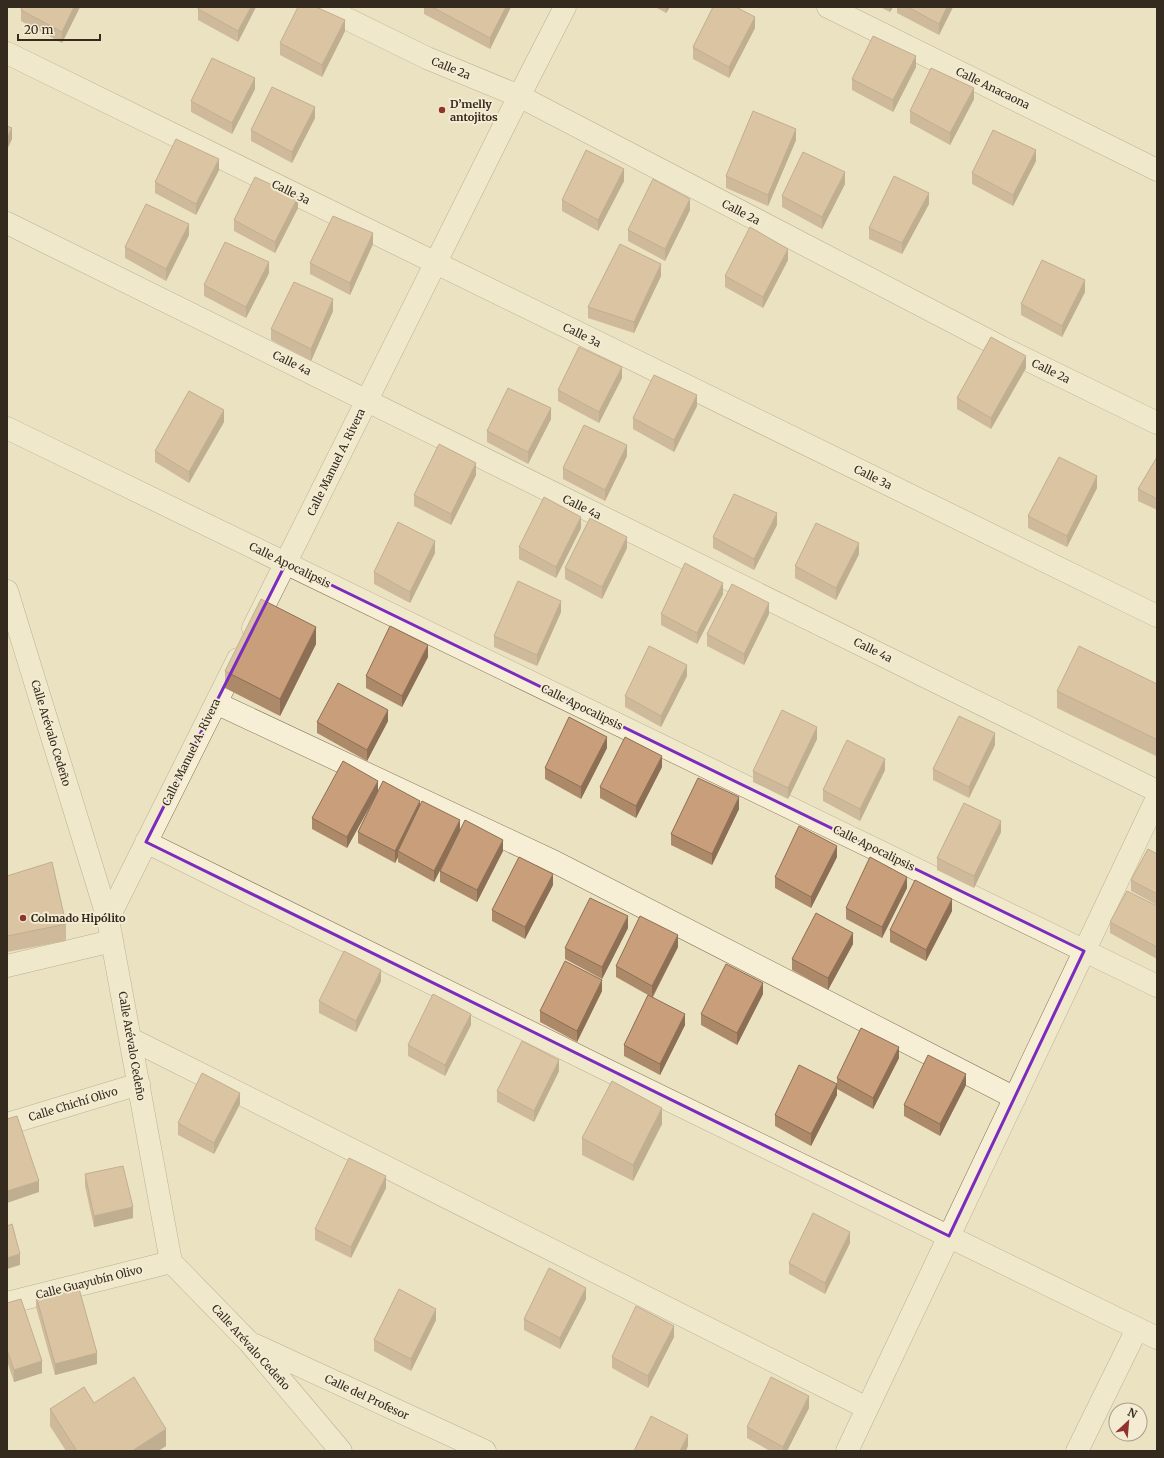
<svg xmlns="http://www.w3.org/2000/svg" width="1164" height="1458" font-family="Merriweather,serif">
	<rect width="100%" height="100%" fill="#ebe2c2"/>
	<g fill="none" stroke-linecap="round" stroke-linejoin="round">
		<defs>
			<path id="minor" d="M323 7 427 58 519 96 1001 347 1157 423
				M828 7 1157 170
				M7 53 1157 616
				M7 223 1157 791
				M7 428 1157 986
				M7 591 108 919 171 1262 249 1342 341 1451
				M253 628 509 116 565 7
				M216 703 555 862 1015 1098
				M146 842 607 1070 1157 1338
				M108 919 238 659
				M7 966 112 941
				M131 1039 867 1408
				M7 1124 139 1084
				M7 1303 171 1262
				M255 1345 485 1451
				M847 1451 1157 798
				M1077 1451 1137 1329"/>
		</defs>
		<!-- minor casing -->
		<use href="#minor" stroke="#84735a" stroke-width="23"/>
		<!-- minor -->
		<use href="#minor" stroke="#f7efd5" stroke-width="22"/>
	</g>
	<!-- wall -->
	<path fill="#ac8969" d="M22 7H80L62 43 21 21V10Z
		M199 7H256L238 42 198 20V9Z
		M424 7H511L490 49 424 14Z
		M655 7H670L666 13Z
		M880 7H893L890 12Z
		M897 7H953L939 35 897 13Z
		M755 28 729 78 693 59V47Z
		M345 31 322 77 280 55V43Z
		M916 67 893 112 852 90V79Z
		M255 89 232 134 191 112V101Z
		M974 99 950 145 910 123V111Z
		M315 118 292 163 251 141V130Z
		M796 140 768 206 726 188V176Z
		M1036 161 1013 206 972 184V173Z
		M219 170 196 215 155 193V182Z
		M624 181 598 231 562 211V200Z
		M845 184 822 229 782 207V196Z
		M929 204 902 254 869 239V228Z
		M298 208 275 253 234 231V220Z
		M690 210 665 261 628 241V230Z
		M189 235 166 281 125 258V247Z
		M373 244 350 295 310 274V263Z
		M788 260 763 308 725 287V276Z
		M269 273 246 318 204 296V285Z
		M661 276 634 333 588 318V307Z
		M1085 292 1062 337 1021 315V304Z
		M333 311 311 361 271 340V329Z
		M1026 368 991 429 957 409V398Z
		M622 378 599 423 558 401V390Z
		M697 406 674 452 633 429V418Z
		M551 419 528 464 487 442V431Z
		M224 422 189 483 155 462V451Z
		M627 456 605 501 563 479V468Z
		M1157 457V510L1138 501V489Z
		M476 475 451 525 414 506V495Z
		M1097 488 1067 547 1028 528V516Z
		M777 525 754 570 713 548V537Z
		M581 528 556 578 519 559V547Z
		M627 548 602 599 565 579V568Z
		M435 553 410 603 374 584V572Z
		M859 554 836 600 795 578V566Z
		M723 594 697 644 661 625V614Z
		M561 612 537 666 494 647V636Z
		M769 614 744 665 707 646V634Z
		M316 644 280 716 225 688V671Z
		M428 657 402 707 366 688V676Z
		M687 676 661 727 625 707V696Z
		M1157 684V755L1156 756 1057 708V691Z
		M388 721 367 761 317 733V722Z
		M817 739 788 799 753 782V771Z
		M995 745 969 798 933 780V769Z
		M607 748 581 799 545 779V768Z
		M662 767 636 818 600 798V787Z
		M885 770 860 821 823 801V790Z
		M378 791 420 805 460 831 503 851 477 902 440 882V871L454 843 434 882 398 862V857L395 863 358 843V832L375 796 347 848 312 829V818Z
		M739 809 712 865 671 845V834Z
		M1001 832 974 888 937 870V858Z
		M1157 854V905L1131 891V880Z
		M837 857 811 908 775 888V877Z
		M7 876 66 924V941L7 952Z
		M553 885 525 939 492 921V910Z
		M907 888 882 938 846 919V908Z
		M1157 906V959L1110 933V922Z
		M952 911 926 961 890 942V930Z
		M628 928 602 979 565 959V948Z
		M853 944 828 990 792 970V959Z
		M678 947 653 997 685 1025 660 1075 624 1056V1045L648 995 616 977V966Z
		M381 981 356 1032 319 1013V1001Z
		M602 991 577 1042 540 1022V1011Z
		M763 994 737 1045 701 1025V1014Z
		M471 1025 445 1076 408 1056V1045Z
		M899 1058 873 1109 837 1089V1095L811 1146 775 1126V1115L837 1083V1078Z
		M559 1071 534 1122 497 1102V1091Z
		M966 1085 940 1136 904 1116V1105Z
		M240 1104 214 1154 178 1135V1123Z
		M662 1124 633 1181 582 1155V1138Z
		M85 1174 133 1218 94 1227 85 1186Z
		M386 1188 351 1258 315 1240V1229Z
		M850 1243 825 1294 789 1274V1263Z
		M36 1296 97 1364 55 1375 36 1307Z
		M586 1299 560 1349 524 1330V1319Z
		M7 1303 42 1373 14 1382 7 1361Z
		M436 1320 411 1371 374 1351V1340Z
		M674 1337 648 1388 612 1368V1357Z
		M809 1408 787 1451H770L747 1438V1427Z
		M50 1409 166 1446 158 1451H66L50 1426Z"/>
	<!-- shaded-wall -->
	<path fill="#8c6f55" d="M74 7H80L62 43V32Z
		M251 7H256L238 42V31Z
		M506 7H511L490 49V38Z
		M666 7H670L666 13Z
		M890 7H893L890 12Z
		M947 7H953L939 35V24Z
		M755 17V28L729 78V67Z
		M345 20V31L322 77V65Z
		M916 56V67L893 112V100Z
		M255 78V89L232 134V123Z
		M974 88V99L950 145V133Z
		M315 107V118L292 163V152Z
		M12 128V139L7 150V138Z
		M796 129V140L768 206V195Z
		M1036 150V161L1013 206V195Z
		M219 159V170L196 215V204Z
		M624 169V181L598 231V220Z
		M845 172V184L822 229V217Z
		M929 193V204L902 254V243Z
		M298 197V208L275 253V242Z
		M690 199V210L665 261V249Z
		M189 224V235L166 281V269Z
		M373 233V244L350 295V283Z
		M788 249V260L763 308V297Z
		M269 262V273L246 318V307Z
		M661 264V276L634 333V322Z
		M1085 280V292L1062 337V326Z
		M333 299V311L311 361V349Z
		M1026 356V368L991 429V418Z
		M622 367V378L599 423V412Z
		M697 395V406L674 452V440Z
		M551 408V419L528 464V452Z
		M224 410V422L189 483V472Z
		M627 445V456L605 501V490Z
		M476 463V475L451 525V514Z
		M1097 476V488L1067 547V536Z
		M777 513V525L754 570V559Z
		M581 517V528L556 578V567Z
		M627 537V548L602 599V587Z
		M435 541V553L410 603V592Z
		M859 543V554L836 600V588Z
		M723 583V594L697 644V633Z
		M561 601V612L537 666V655Z
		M769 603V614L744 665V654Z
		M316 627V644L280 716V699Z
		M428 645V657L402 707V696Z
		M687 665V676L661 727V716Z
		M388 710V721L367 761V750Z
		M817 727V739L788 799V788Z
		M995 733V745L969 798V787Z
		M607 737V748L581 799V787Z
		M1157 738V755L1156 756V739Z
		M662 756V767L636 818V806Z
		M885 759V770L860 821V809Z
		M378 781V792L347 848V837Z
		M739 797V809L712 865V854Z
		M420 801V812L398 851V857L395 863V851Z
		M460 820V831L434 882V871Z
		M1001 821V832L974 888V876Z
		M503 840V851L477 902V890Z
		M837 846V857L811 908V897Z
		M553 874V885L525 939V927Z
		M907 877V888L882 938V927Z
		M952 899V911L926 961V950Z
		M628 916V928L602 979V967Z
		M853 933V944L828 990V978Z
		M678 935V947L652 997V986Z
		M381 970V981L356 1032V1021Z
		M602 980V991L577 1042V1031Z
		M763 983V994L737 1045V1033Z
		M471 1014V1025L445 1076V1065Z
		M685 1014V1025L660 1075V1064Z
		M899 1047V1058L873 1109V1098Z
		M559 1060V1071L534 1122V1111Z
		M966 1074V1085L940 1136V1124Z
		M837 1084V1095L811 1146V1134Z
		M240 1093V1104L214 1154V1143Z
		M662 1108V1124L633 1181V1165Z
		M386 1176V1188L351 1258V1247Z
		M39 1181V1192L7 1203V1191Z
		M133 1207V1218L94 1227V1216Z
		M850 1232V1243L825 1294V1283Z
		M20 1254V1265L7 1269V1258Z
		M586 1288V1299L560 1349V1338Z
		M436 1309V1320L411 1371V1359Z
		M674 1326V1337L648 1388V1376Z
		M97 1353V1364L55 1375V1364Z
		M42 1361V1373L14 1382V1370Z
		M809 1396V1408L787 1451H783V1447Z
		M166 1429V1446L158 1451H132Z
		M688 1435V1446L686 1451H680Z"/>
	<!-- building -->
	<path fill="#c89f7a" stroke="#8c6f55" d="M22 7H74L62 32 21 10Z
		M199 7H251L238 31 198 9Z
		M298 7H316L345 20 322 65 280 43Z
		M432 7H506L490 38Z
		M713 7H736L755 17 729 67 693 47Z
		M908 7H947L939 24Z
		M873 36 916 56 893 100 852 79Z
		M212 58 255 78 232 123 191 101Z
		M931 68 974 88 950 133 910 111Z
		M272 87 315 107 292 152 251 130Z
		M753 111 796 129 768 195 726 176Z
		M7 126 12 128 7 138Z
		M993 130 1036 150 1013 195 972 173Z
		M176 139 219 159 196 204 155 182Z
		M586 150 624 169 598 220 562 200Z
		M803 152 845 172 822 217 782 196Z
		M894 176 929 193 902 243 869 228Z
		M255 177 298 197 275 242 234 220Z
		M653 179 690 199 665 249 628 230Z
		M146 204 189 224 166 269 125 247Z
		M333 216 373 233 350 283 310 263Z
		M750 227 788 249 763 297 725 276Z
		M225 242 269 262 246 307 204 285Z
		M620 244 661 264 634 322 588 307Z
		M1042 260 1085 280 1062 326 1021 304Z
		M294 282 333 299 311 349 271 329Z
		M991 337 1026 356 991 418 957 398Z
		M579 347 622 367 599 412 558 390Z
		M654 375 697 395 674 440 633 418Z
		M508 388 551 408 528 452 487 431Z
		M189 391 224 410 189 472 155 451Z
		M584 425 627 445 605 490 563 468Z
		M439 444 476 463 451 514 414 495Z
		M1059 457 1097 476 1067 536 1028 516Z
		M1157 457V499L1138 489Z
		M734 494 777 513 754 559 713 537Z
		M544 497 581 517 556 567 519 547Z
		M590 518 627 537 602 587 565 568Z
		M398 522 435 541 410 592 374 572Z
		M816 523 859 543 836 588 795 566Z
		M685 563 723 583 697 633 661 614Z
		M518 581 561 601 537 655 494 636Z
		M732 584 769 603 744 654 707 634Z
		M261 599 316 627 280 699 225 671Z
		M390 626 428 645 402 696 366 676Z
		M649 646 687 665 661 716 625 696Z
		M1079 646 1157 684V738L1156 739 1057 691Z
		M338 683 388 710 367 750 317 722Z
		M782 710 817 727 788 788 753 771Z
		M959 716 995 733 969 787 933 769Z
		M569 717 607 737 581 787 545 768Z
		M625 737 662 756 636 806 600 787Z
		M847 740 885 759 860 809 823 790Z
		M343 761 378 781 347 837 312 818Z
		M698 778 739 797 712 854 671 834Z
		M383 781 420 801 395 851 358 832Z
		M422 801 460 820 434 871 398 851Z
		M964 803 1001 821 974 876 937 858Z
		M465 820 503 840 477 890 440 871Z
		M799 826 837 846 811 897 775 877Z
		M1148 849 1157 854V894L1131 880Z
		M519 857 553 874 525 927 492 910Z
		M870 857 907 877 882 927 846 908Z
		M52 862 66 924 7 936V876Z
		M915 880 952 899 926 950 890 930Z
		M1127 891 1157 906V947L1110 922Z
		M590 898 628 916 602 967 565 948Z
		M816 913 853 933 828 978 792 959Z
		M640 916 678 935 652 986 616 966Z
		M344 951 381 970 356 1021 319 1001Z
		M565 961 602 980 577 1031 540 1011Z
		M726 964 763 983 737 1033 701 1014Z
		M433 994 471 1014 445 1065 408 1045Z
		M648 995 685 1014 660 1064 624 1045Z
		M861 1028 899 1047 873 1098 837 1078Z
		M522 1041 559 1060 534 1111 497 1091Z
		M928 1055 966 1074 940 1124 904 1105Z
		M799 1065 837 1084 811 1134 775 1115Z
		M202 1073 240 1093 214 1143 178 1123Z
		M612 1081 662 1108 633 1165 582 1138Z
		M17 1116 39 1181 7 1191V1119Z
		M349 1158 386 1176 351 1247 315 1229Z
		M123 1166 133 1207 94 1216 85 1174Z
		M813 1213 850 1232 825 1283 789 1263Z
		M12 1224 20 1254 7 1258V1226Z
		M549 1268 586 1288 560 1338 524 1319Z
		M78 1285 97 1353 55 1364 36 1296Z
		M399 1289 436 1309 411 1359 374 1340Z
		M21 1299 42 1361 14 1370 7 1350V1303Z
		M636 1306 674 1326 648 1376 612 1357Z
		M134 1377 166 1429 132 1451H77L50 1409 84 1387 94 1403Z
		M771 1377 809 1396 783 1447 747 1427Z
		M651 1416 688 1435 680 1451H634Z"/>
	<!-- marked area -->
	<path d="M0 0H1164V1458H0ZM286 563 1084 951 949 1236 146 842Z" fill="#ebe2c2" fill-opacity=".55" fill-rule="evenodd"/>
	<path fill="none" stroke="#7b2cbf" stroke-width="3" stroke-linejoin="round" d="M286 563 1084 951 949 1236 146 842Z"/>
	<!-- markers -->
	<g fill="#90332e" stroke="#f3ebd2" stroke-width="1.5">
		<circle cx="442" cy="110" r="4"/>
		<circle cx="23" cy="918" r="4"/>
	</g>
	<g text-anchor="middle" stroke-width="4" stroke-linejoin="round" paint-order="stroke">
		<!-- street labels -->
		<g font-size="11" fill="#352a1e" stroke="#f3ebd2">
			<text transform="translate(451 68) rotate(22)" y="4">Calle 2a</text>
			<text transform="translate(993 88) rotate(26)" y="4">Calle Anacaona</text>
			<text transform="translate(291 192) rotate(26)" y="4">Calle 3a</text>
			<text transform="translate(741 212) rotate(27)" y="4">Calle 2a</text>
			<text transform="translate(582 335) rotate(26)" y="4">Calle 3a</text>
			<text transform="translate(292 363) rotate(26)" y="4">Calle 4a</text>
			<text transform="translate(1051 371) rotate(26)" y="4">Calle 2a</text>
			<text transform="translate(336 462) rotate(-64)" y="4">Calle Manuel A. Rivera</text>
			<text transform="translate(873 477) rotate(26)" y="4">Calle 3a</text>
			<text transform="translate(582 507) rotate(26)" y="4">Calle 4a</text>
			<text transform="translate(290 565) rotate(26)" y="4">Calle Apocalipsis</text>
			<text transform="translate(873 650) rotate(26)" y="4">Calle 4a</text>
			<text transform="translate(582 707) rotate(26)" y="4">Calle Apocalipsis</text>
			<text transform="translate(51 733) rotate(73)" y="4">Calle Arévalo Cedeño</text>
			<text transform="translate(191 752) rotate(-64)" y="4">Calle Manuel A. Rivera</text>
			<text transform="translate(874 848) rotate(26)" y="4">Calle Apocalipsis</text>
			<text transform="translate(132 1046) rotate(80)" y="4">Calle Arévalo Cedeño</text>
			<text transform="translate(73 1104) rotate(-17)" y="4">Calle Chichí Olivo</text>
			<text transform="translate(89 1282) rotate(-14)" y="4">Calle Guayubín Olivo</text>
			<text transform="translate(251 1347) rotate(48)" y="4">Calle Arévalo Cedeño</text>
			<text transform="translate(367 1397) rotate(25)" y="4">Calle del Profesor</text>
		</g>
		<!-- poi labels -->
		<g font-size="11" font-weight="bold" fill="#352a1e" stroke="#f3ebd2" text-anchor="start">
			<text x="450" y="108">D’melly<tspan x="450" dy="13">antojitos</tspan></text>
			<text x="31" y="922">Colmado Hipólito</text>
		</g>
	</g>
	<!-- border -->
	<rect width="1164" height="1458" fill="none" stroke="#352a1e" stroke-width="16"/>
	<!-- north arrow -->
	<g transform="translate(1128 1422) rotate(26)"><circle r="19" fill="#f3ebd2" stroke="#a79e8a"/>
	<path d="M0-3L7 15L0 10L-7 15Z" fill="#90332e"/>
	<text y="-6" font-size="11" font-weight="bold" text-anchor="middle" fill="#352a1e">N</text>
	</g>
	<!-- scale -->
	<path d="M18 34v6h82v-6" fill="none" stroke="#352a1e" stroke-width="2"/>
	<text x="24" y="34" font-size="12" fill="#352a1e" stroke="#f3ebd2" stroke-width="3" paint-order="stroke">20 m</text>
</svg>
